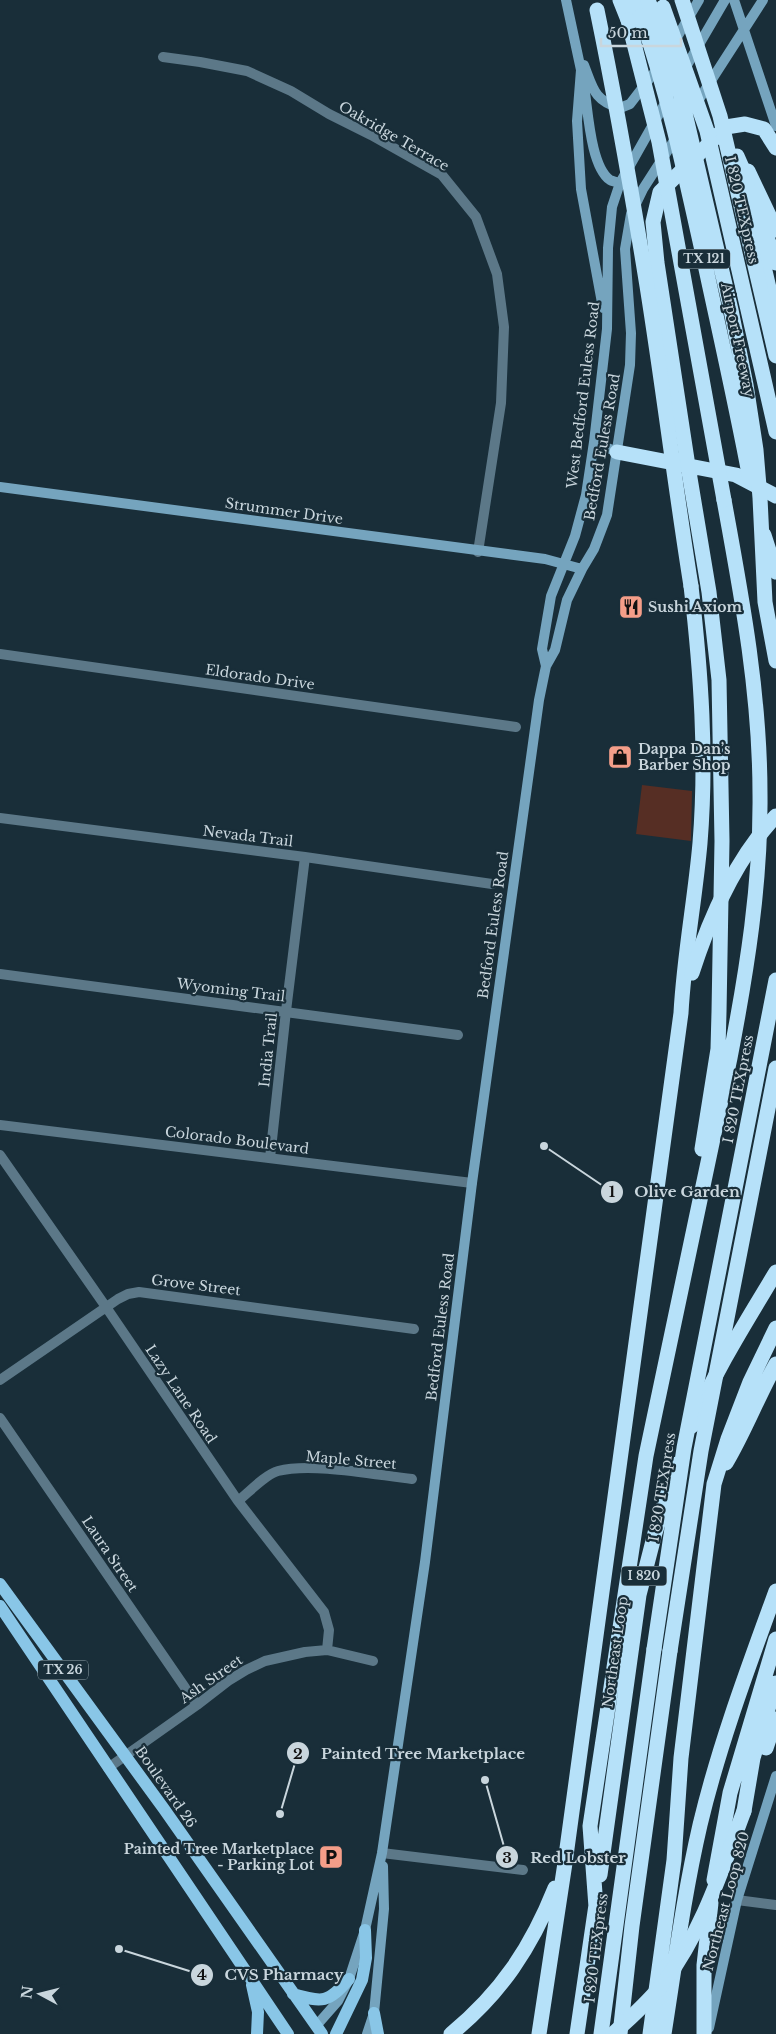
<svg xmlns="http://www.w3.org/2000/svg" width="776" height="2034" font-family="'Libre Baskerville',serif">
	<rect width="100%" height="100%" fill="#192e39"/>
	<!-- green -->
	<path fill="#562e24" d="M642 785 692 791 691 841 636 834Z"/>
	<g fill="none" stroke-linecap="round" stroke-linejoin="round">
		<!-- minor -->
		<path stroke="#5c7888" stroke-width="10" d="M163 57 200 62 247 71 291 91 329 114 371 135 442 175 476 217 497 274 504 327 501 403 478 552
			M0 654 516 727
			M0 818 305 857 492 884
			M0 974 458 1035
			M0 1125 472 1183
			M0 1155 106 1307 238 1501 324 1612 329 1630 327 1650
			M270 1158 286 1011 305 857
			M0 1380 118 1299 128 1294 139 1292 414 1329
			M0 1418 197 1705
			M238 1501C248 1493 266 1474 278 1471 311 1462 376 1475 412 1479
			M108 1768 197 1705 228 1681 246 1670 265 1661 305 1652 327 1650 373 1661
			M382 1853 523 1870"/>
		<!-- tertiary -->
		<path stroke="#5c7888" stroke-width="10" d="M737 1900 776 1905"/>
		<!-- secondary -->
		<path stroke="#75a4be" stroke-width="10" d="M566 0 581 70 577 121 581 189 603 308
			M734 0 776 126
			M673 44 699 0
			M584 65C593 88 594 101 620 108L630 104 660 65
			M683 72 725 0
			M584 86C588 108 590 166 610 180 614 182 621 183 625 184
			M696 104 763 0
			M594 442 617 452
			M0 487 545 559 582 569
			M546 666 542 649 551 596 575 536 586 495 594 442 607 329 608 248 612 207 620 183 668 98
			M316 2026 338 2001 349 1979 365 1930 382 1853 425 1562 472 1183 539 700 546 666 555 650 567 600 582 569 594 549 607 515 630 365 631 333 625 249 631 214 643 189 677 136
			M709 2028 737 1900 776 1776
			M367 2034 374 2013 384 1909 383 1866"/>
		<!-- primary -->
		<path stroke="#89c6e7" stroke-width="12" d="M0 1584 164 1809 322 2034
			M0 1606 288 2034
			M252 1985 258 2012 257 2034
			M293 1994C323 2003 328 2003 349 1979
			M374 2013 378 2034
			M336 2034 362 1980 366 1958 365 1930"/>
		<!-- motorway -->
		<path stroke="#b6e1f9" stroke-width="15" d="M620 0 628 20
			M634 0 641 16
			M741 168 776 318
			M748 171 776 230
			M760 217 776 263
			M617 452 736 475 776 496
			M764 535 776 572
			M702 1149 718 1049 719 1012 722 841 719 680 709 592 688 466 657 263 653 222 660 192 726 127 745 124 764 129 776 148
			M692 1426C714 1372 746 1322 776 1272
			M726 1463C745 1431 758 1396 776 1364
			M766 1748 776 1719
			M744 1811 753 1758 776 1683
			M600 1875 639 1595 655 1533 677 1464
			M714 1880 730 1793 776 1639
			M596 1907 590 1826 646 1456 730 1058C747 970 761 883 760 794 760 694 742 598 724 500
			M451 2034C501 1993 531 1948 555 1888
			M539 2034 565 1863 681 1013C684 956 695 900 700 843 707 757 701 672 691 586
			M577 2034 597 1898
			M601 2034 654 1649
			M620 2034 632 1926 670 1651
			M650 2034 674 1860 681 1758 714 1484 728 1439 750 1382 776 1328
			M664 2034C675 1964 684 1894 700 1825 719 1745 748 1668 776 1591
			M704 2034V1965L711 1903"/>
		<!-- motorway-bridge -->
		<path stroke="#b6e1f9" stroke-width="15" d="M648 0 667 48 681 96 731 310 746 385 756 450 760 498 765 602 776 661
			M682 0 720 116 776 356
			M663 7 707 131 776 432
			M597 10C616 102 632 194 647 286 663 386 675 486 691 586
			M641 16C668 94 685 174 703 255 719 330 736 404 750 479
			M628 20 659 142 724 500
			M737 156 748 181
			M692 973C710 917 735 859 776 816
			M654 1649 684 1448 776 980
			M670 1651 701 1451 776 1068
			M613 2034C631 2017 650 2001 664 1982 702 1932 722 1869 744 1811"/>
	</g>
	<!-- icons -->
	<defs>
		<symbol id="restaurant-square" viewBox="-11 -11 22 22"><rect x="-9" y="-9" width="18" height="18" rx="4" fill="#f49e89" stroke="#192e39"/><path d="M-5-6h1v4h1v-4h1v4h1v-4h1v5L-1.5 .5V6h-2V.5L-5-1ZM5-6V6H3V1.5H1.5Q1.5-4 5-6Z" fill="#111"/></symbol>
		<symbol id="shop-square" viewBox="-11 -11 22 22"><rect x="-9" y="-9" width="18" height="18" rx="4" fill="#f49e89" stroke="#192e39"/><path d="M-5-2.5h2.3a2.7 3.5 0 0 1 5.4 0H5L5.5 6h-11ZM-1.5-2.5h3a1.5 2.3 0 0 0-3 0Z" fill="#111"/></symbol>
		<symbol id="parking-square" viewBox="-11 -11 22 22"><rect x="-9" y="-9" width="18" height="18" rx="4" fill="#f49e89" stroke="#192e39"/><path d="M-3.5-5.5H1a3.5 3.5 0 0 1 0 7H-1V5.5H-3.5ZM-1-3.4V-.6H.8a1.4 1.4 0 0 0 0-2.8Z" fill="#111"/></symbol>
	</defs>
	<g fill-rule="evenodd">
		<use href="#restaurant-square" x="617" y="593" width="28" height="28"/>
		<use href="#shop-square" x="606" y="743" width="28" height="28"/>
		<use href="#parking-square" x="317" y="1843" width="28" height="28"/>
	</g>
	<g text-anchor="middle" stroke-width="4.5" stroke-linejoin="round" paint-order="stroke">
		<!-- shield labels -->
		<g fill="#192e39" stroke="#94a4ac" stroke-width="1">
			<rect x="678" y="249.5" width="52" height="19" rx="4"/>
			<rect x="621.5" y="1566.5" width="45" height="19" rx="4"/>
			<rect x="38" y="1660.5" width="50" height="19" rx="4"/>
		</g>
		<g font-size="12" font-weight="bold" fill="#c9d6dd">
			<text x="704" y="263">TX 121</text>
			<text x="644" y="1580">I 820</text>
			<text x="63" y="1674">TX 26</text>
		</g>
		<!-- street labels -->
		<g font-size="14" fill="#c9d6dd" stroke="#192e39">
			<text transform="translate(394 136) rotate(30)" y="5">Oakridge Terrace</text>
			<text transform="translate(742 210) rotate(77)" y="5">I 820 TEXpress</text>
			<text transform="translate(738 340) rotate(78)" y="5">Airport Freeway</text>
			<text transform="translate(583 395) rotate(-83)" y="5">West Bedford Euless Road</text>
			<text transform="translate(602 447) rotate(-80)" y="5">Bedford Euless Road</text>
			<text transform="translate(284 511) rotate(8)" y="5">Strummer Drive</text>
			<text transform="translate(260 677) rotate(8)" y="5">Eldorado Drive</text>
			<text transform="translate(248 836) rotate(7)" y="5">Nevada Trail</text>
			<text transform="translate(493 925) rotate(-82)" y="5">Bedford Euless Road</text>
			<text transform="translate(231 990) rotate(7)" y="5">Wyoming Trail</text>
			<text transform="translate(268 1050) rotate(-84)" y="5">India Trail</text>
			<text transform="translate(738 1089) rotate(-79)" y="5">I 820 TEXpress</text>
			<text transform="translate(237 1140) rotate(7)" y="5">Colorado Boulevard</text>
			<text transform="translate(196 1285) rotate(7)" y="5">Grove Street</text>
			<text transform="translate(440 1327) rotate(-83)" y="5">Bedford Euless Road</text>
			<text transform="translate(181 1394) rotate(56)" y="5">Lazy Lane Road</text>
			<text transform="translate(351 1460) rotate(5)" y="5">Maple Street</text>
			<text transform="translate(662 1487) rotate(-81)" y="5">I 820 TEXpress</text>
			<text transform="translate(110 1554) rotate(56)" y="5">Laura Street</text>
			<text transform="translate(615 1652) rotate(-82)" y="5">Northeast Loop</text>
			<text transform="translate(211 1679) rotate(-35)" y="5">Ash Street</text>
			<text transform="translate(166 1787) rotate(55)" y="5">Boulevard 26</text>
			<text transform="translate(726 1901) rotate(-75)" y="5">Northeast Loop 820</text>
			<text transform="translate(596 1948) rotate(-83)" y="5">I 820 TEXpress</text>
		</g>
		<!-- poi labels -->
		<g font-size="14" font-weight="bold" fill="#c9d6dd" stroke="#192e39" text-anchor="start">
			<text x="648" y="612">Sushi Axiom</text>
			<text x="638" y="754">Dappa Dan’s<tspan x="638" dy="16">Barber Shop</tspan></text>
			<text x="314" y="1854" text-anchor="end">Painted Tree Marketplace<tspan x="314" dy="16">- Parking Lot</tspan></text>
		</g>
	</g>
	<!-- callouts -->
	<path fill="none" stroke="#c9d6dd" stroke-width="2" d="M544 1146L612 1192M280 1814L298 1753M485 1780L507 1857M119 1949L202 1975"/>
	<g fill="#c9d6dd" stroke="#192e39" stroke-width="2">
		<circle cx="544" cy="1146" r="5"/>
		<circle cx="280" cy="1814" r="5"/>
		<circle cx="485" cy="1780" r="5"/>
		<circle cx="119" cy="1949" r="5"/>
		<circle cx="612" cy="1192" r="12"/>
		<circle cx="298" cy="1753" r="12"/>
		<circle cx="507" cy="1857" r="12"/>
		<circle cx="202" cy="1975" r="12"/>
	</g>
	<g font-size="15" text-anchor="middle" font-weight="bold" fill="#111">
		<text x="612" y="1197">1</text>
		<text x="298" y="1759">2</text>
		<text x="507" y="1863">3</text>
		<text x="202" y="1980">4</text>
	</g>
	<g font-size="15" text-anchor="middle" font-weight="bold" fill="#c9d6dd" stroke="#192e39" stroke-width="4.5" stroke-linejoin="round" paint-order="stroke">
		<text x="687" y="1197">Olive Garden</text>
		<text x="423" y="1759">Painted Tree Marketplace</text>
		<text x="578" y="1863">Red Lobster</text>
		<text x="284" y="1980">CVS Pharmacy</text>
	</g>
	<!-- north arrow -->
	<g transform="translate(40 1994) rotate(277)" stroke="#192e39" stroke-width="4" paint-order="stroke">
	<path d="M0-4L9 19L0 12L-9 19Z" fill="#c9d6dd"/>
	<text y="-8" font-size="14" font-weight="bold" text-anchor="middle" fill="#c9d6dd">N</text>
	</g>
	<!-- scale -->
	<path d="M601 38v8h80v-8" fill="none" stroke="#c9d6dd" stroke-width="2.5"/>
	<text x="608" y="38" font-size="15" fill="#c9d6dd" stroke="#192e39" stroke-width="4" paint-order="stroke">50 m</text>
</svg>
